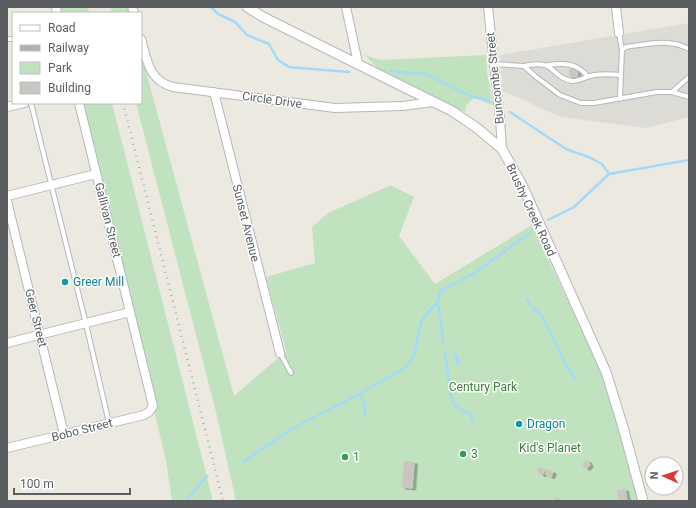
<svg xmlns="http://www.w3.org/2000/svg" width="696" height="508" font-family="Roboto,sans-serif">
	<defs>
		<filter id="shadow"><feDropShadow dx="3.5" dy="2" stdDeviation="0" flood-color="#0004"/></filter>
	</defs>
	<rect width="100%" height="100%" fill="#ece9e1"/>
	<!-- industrial -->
	<path fill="#dddbd6" d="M689 23V117L646 128 561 117 503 91 500 55Z"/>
	<!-- green -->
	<path fill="#c1e2bf" d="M59 7H88L89 13H60Z
		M111 7H129L130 13H112Z
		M141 53 234 396 286 351 266 277 315 263 312 227 328 213 391 185 414 197 399 236 435 284 532 225 616 402 639 501H236L216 412 136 103H141Z
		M365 55 380 60 486 55 487 72 493 105 474 98 466 105 465 112 377 68Z
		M81 103H112L213 501H172L166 461Z"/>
	<!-- water -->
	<path fill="#a3daf9" d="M454 349 461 364 460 366 456 363 453 352Z"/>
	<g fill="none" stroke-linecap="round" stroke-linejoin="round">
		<!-- stream -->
		<path stroke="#a3daf9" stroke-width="2.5" d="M211 7 218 14 235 22 247 35 269 44 278 60 289 67 349 72
			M390 71 426 74 470 96 489 101
			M510 112 566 149 591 158 602 164 609 174
			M548 220 574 207 609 174 689 160
			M527 299 530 305
			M438 302 443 341
			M533 308 541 315 554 338
			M555 342 567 367 576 379
			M445 351 450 393 455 406 470 414 474 422
			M359 394 364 401 365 416
			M243 462 290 430 359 394 405 368 414 356 421 322 428 312 438 302 440 291 475 273 531 232
			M186 501 207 476"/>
	</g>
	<!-- building -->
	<path fill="#c9c5c0" stroke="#d0cac0" filter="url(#shadow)" d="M570 69H578L577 77 569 76Z
		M587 460 590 465 586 469 582 464Z
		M404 461 414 462 412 488 402 487Z
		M539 467 545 470 542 475 537 471Z
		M547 469 553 472 551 477 545 474Z
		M625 489 627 501H619L617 491Z
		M555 498 561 499V501H554Z"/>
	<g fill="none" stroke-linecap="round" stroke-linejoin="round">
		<defs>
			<path id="service" d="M619 33 622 50
				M7 39H13
				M494 64 524 66 535 76 560 95 581 103H594L657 92H672L689 97
				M548 65C564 63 578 63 588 77
				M524 66C556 58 551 78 572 81 579 81 584 78 590 76 600 73 611 74 621 75
				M672 92 689 77
				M620 97 622 50 626 47C647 44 670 38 689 49
				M31 103 86 324 109 423
				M280 353 291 373"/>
			<path id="minor" d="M56 7 57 13
				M132 7 134 13
				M346 7 358 63
				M488 7 500 119 502 149
				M616 7 619 33
				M141 39C147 60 149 81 173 87L335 108 402 106 433 102
				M214 92 280 353
				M7 107 24 103
				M7 196 96 174
				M7 201 64 434
				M7 343 130 312
				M7 448 144 415 149 412 153 406 79 103"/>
			<path id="tertiary" d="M247 7 263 17 452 111 477 128 502 149 523 187 606 372 623 427 643 501"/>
		</defs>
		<!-- service casing -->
		<use href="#service" stroke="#b4b7bb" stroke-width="6"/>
		<!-- minor casing -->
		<use href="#minor" stroke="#b4b7bb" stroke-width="10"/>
		<!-- tertiary casing -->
		<use href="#tertiary" stroke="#b4b7bb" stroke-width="11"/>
		<!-- service -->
		<use href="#service" stroke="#fff" stroke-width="4"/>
		<!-- minor -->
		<use href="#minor" stroke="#fff" stroke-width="8"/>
		<!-- tertiary -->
		<use href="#tertiary" stroke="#fff" stroke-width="9"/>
		<!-- rail -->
		<path stroke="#b0b1b1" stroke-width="2.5" stroke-dasharray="1 5" stroke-linecap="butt" d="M99 7 100 13
			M123 103 223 501"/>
	</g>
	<!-- markers -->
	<g fill="#0f9aa8" stroke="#fff" stroke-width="1.5">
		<circle cx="65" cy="282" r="4"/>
		<circle cx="519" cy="424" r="4"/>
	</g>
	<g fill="#2e9e5b" stroke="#fff" stroke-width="1.5">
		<circle cx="463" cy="454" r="4"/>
		<circle cx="345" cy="457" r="4"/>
	</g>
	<g text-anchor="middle" stroke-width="3" stroke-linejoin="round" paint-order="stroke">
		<!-- street labels -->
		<g font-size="12" fill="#5a5e61" stroke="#fff">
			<text transform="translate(495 78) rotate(-96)" y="4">Buncombe Street</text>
			<text transform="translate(272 100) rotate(8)" y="4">Circle Drive</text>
			<text transform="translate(531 210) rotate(65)" y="4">Brushy Creek Road</text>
			<text transform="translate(108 220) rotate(76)" y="4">Gallivan Street</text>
			<text transform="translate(246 223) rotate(76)" y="4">Sunset Avenue</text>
			<text transform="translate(36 318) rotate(76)" y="4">Geer Street</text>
			<text transform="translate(82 430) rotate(-14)" y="4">Bobo Street</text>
		</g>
		<!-- culture labels -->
		<g font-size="12" fill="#0d838f" stroke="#fff" text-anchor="start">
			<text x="73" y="286">Greer Mill</text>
			<text x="527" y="428">Dragon</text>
		</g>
		<!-- park labels -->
		<g font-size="12" fill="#3b8139" stroke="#fff">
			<text x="483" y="391">Century Park</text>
			<text x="550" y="452">Kid's Planet</text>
		</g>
		<!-- leisure labels -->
		<g font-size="12" fill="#27864d" stroke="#fff" text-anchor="start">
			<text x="471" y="458">3</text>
			<text x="353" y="461">1</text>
		</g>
	</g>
	<!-- border -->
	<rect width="696" height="508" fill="none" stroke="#5a5e61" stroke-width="16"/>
	<!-- legend -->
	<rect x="12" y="12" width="130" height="92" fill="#ffffff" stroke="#bdbfc0"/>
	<rect x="20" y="25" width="20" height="6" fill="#ffffff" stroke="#bdbfc0"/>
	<text x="48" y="32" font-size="12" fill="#5a5e61">Road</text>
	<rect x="20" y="45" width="20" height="6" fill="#b0b1b1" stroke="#bdbfc0"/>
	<text x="48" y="52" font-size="12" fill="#5a5e61">Railway</text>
	<rect x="20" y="62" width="20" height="12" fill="#c1e2bf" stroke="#bdbfc0"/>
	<text x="48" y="72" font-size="12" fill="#5a5e61">Park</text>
	<rect x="20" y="82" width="20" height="12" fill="#c9c5c0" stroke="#bdbfc0"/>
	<text x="48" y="92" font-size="12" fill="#5a5e61">Building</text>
	<!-- north arrow -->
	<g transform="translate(664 476) rotate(273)"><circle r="19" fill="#ffffff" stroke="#bdbfc0"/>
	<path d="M0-3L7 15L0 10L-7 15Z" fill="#de3635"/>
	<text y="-6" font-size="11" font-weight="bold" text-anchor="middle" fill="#5a5e61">N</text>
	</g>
	<!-- scale -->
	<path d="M14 488v6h116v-6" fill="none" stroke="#5a5e61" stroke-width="2"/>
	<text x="20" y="488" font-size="12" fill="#5a5e61" stroke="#ffffff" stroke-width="3" paint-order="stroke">100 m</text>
</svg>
